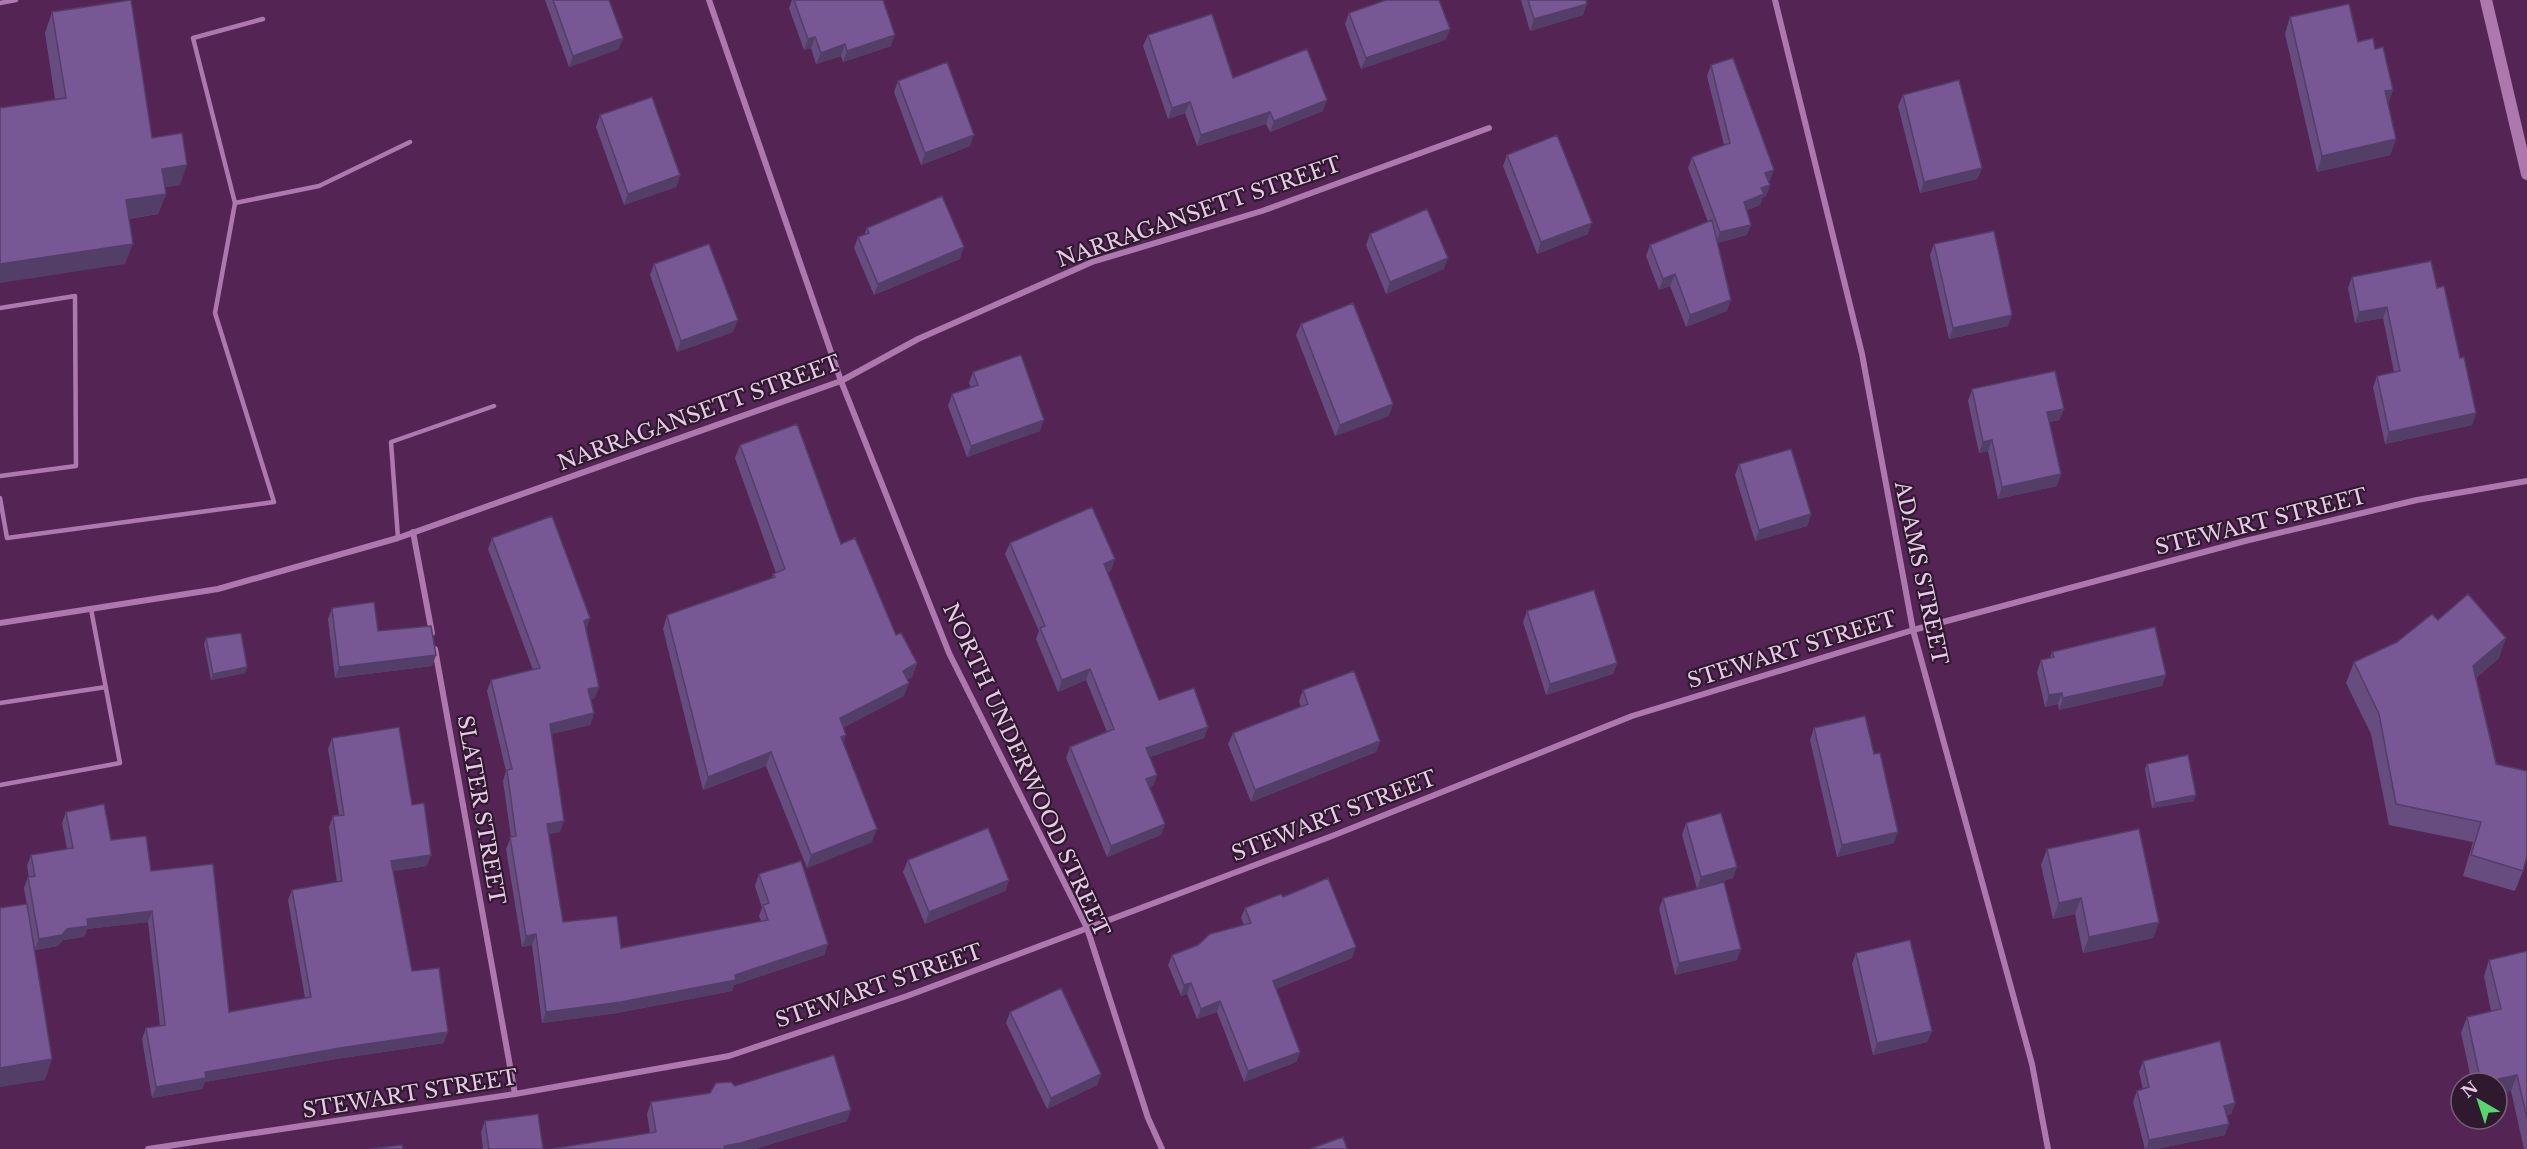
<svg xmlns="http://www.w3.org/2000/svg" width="2527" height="1149" font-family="'Libre Baskerville',serif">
	<rect width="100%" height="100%" fill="#542554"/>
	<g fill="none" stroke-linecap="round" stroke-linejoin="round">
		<!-- lane -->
		<path stroke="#ad78ad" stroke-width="4.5" d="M0 3 16 0
			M235 203 193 38 263 19
			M0 308 75 296 76 466 0 476
			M0 498 7 538 274 502 215 313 235 203 319 186 410 142
			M398 538 391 442 494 406
			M0 703 106 687
			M0 785 120 763 91 609"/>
		<!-- street -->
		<path stroke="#ad78ad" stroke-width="6" d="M709 0 841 381 949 653 1087 928 1148 1118 1162 1149
			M1775 0 1862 354 1913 630 2032 1064 2048 1149
			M413 532 432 633
			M0 623 218 589 398 538 841 381 918 339 1092 262 1262 211 1489 128
			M435 649 515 1094
			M148 1149 515 1094 729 1056 907 996 1332 836 1632 716 1913 630 2245 541 2417 500 2527 481"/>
		<!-- secondary -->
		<path stroke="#ad78ad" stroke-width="12" d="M2486 0 2527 174"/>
	</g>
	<!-- wall -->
	<path fill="#664c7f" d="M545 0H609L619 49 569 67Z
		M792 0H883L891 46 843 62 841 56 816 64 811 48 804 50 789 8Z
		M1521 0H1586L1583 15 1530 31Z
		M52 12 152 138 180 185 165 187 166 194 158 214 129 219 125 264 55 99 45 33Z
		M1349 13 1450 29 1445 40 1361 69 1345 24Z
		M2290 17 2375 49 2393 90 2388 104 2396 139 2390 155 2317 172 2285 34Z
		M1148 35 1233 78 1323 111 1270 132 1266 124 1197 146 1185 113 1168 119 1143 46Z
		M1711 65 1770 181H1768L1770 185 1766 196 1763 197 1760 205 1747 210V235L1717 243 1727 311 1686 327 1670 286 1659 290 1646 256 1650 245 1708 222 1688 168 1692 157 1724 145 1707 76Z
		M898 81 970 146 921 165 894 92Z
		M1903 95 1982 168 1977 179 1920 193 1898 106Z
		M600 115 680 175 676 187 624 205 596 127Z
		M1507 155 1588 234 1537 254 1503 166Z
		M867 228 960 259 874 295 854 248 858 237 864 235Z
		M1370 234 1444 269 1386 294 1366 245Z
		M1934 244 2008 326 1949 339 1930 255Z
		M654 264 733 332 677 352 650 275Z
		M2352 277 2437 288 2460 358 2476 413 2472 425 2385 444 2373 387 2377 376 2394 372 2383 318 2355 323 2348 288Z
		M1301 324 1389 416 1335 436 1296 335Z
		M973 372 1040 431 967 457 948 406 952 394 971 388 969 383Z
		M1972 389 2064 409 2059 420 2049 422 2057 486 1998 499 1988 451 1979 453 1968 401Z
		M740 445 841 544 896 635 917 663 912 677 908 679 904 696 844 727 843 743 872 842 807 868 766 766 703 790 663 629 667 615 772 578 773 574 776 573 735 458Z
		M1739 464 1811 514 1807 526 1755 541 1735 475Z
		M492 538 586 630 595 698 591 699 594 713 590 725 551 734 560 832 548 834 563 922 621 948 761 921 759 916 762 908 755 886 759 874 828 944 824 955 734 985 732 991 617 1013 542 1023 532 945 522 947 506 849 511 837 503 781 506 771 487 691 491 680 533 670 488 549Z
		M1010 543 1111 571 1107 572 1159 700 1208 727 1204 738 1150 757 1157 775 1153 786 1150 787 1161 835 1107 857 1066 758 1070 747 1107 732 1086 680 1058 692 1036 639 1039 631 1005 554Z
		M332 608 378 631 436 655 432 666 335 678 328 619Z
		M1527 611 1617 663 1613 674 1546 695 1523 622Z
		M2438 620 2499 658 2476 678 2523 871 2515 891 2463 876 2473 842 2389 825 2371 734 2346 683 2354 662 2397 642Z
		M206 638 247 667 245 673 211 680 204 644Z
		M2052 652 2162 686 2059 710 2058 704 2045 707 2037 672 2041 660 2050 658Z
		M1303 690 1380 741 1376 752 1251 802 1228 744 1233 733 1301 707 1299 701Z
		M1814 728 1894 843 1837 857 1810 740Z
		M332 738 412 805 427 866 392 871 412 971 444 1043 336 1059 205 1082 202 1089 152 1098 142 1039 146 1028 160 1026 148 922 87 929 84 937 63 940 58 946 35 950 24 888 28 877H29L27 866 31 855 67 849 62 823 66 812 111 840 151 871 229 1012 305 998 288 900 292 890 337 882 329 827 333 816 339 815 328 749Z
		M2147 764 2194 801 2152 808 2145 769Z
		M1686 823 1733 878 1697 889 1682 835Z
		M2047 849 2159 922 2153 938 2083 953 2075 914 2053 919 2041 865Z
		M908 860 1009 880 1005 891 925 924 903 872Z
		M1283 897 1352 958 1276 989 1300 1052 1296 1062 1244 1082 1217 1012 1197 1019 1187 994 1181 996 1168 965 1172 955 1244 925 1241 918 1245 908Z
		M1663 898 1737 960 1675 975 1659 909Z
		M2527 951V1149H2524L2511 1091 2497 1083H2472L2461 1033 2467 1017 2491 1011 2484 976 2489 960Z
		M1856 953 1932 1031 1927 1042 1873 1055 1852 964Z
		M1010 1012 1101 1074 1097 1085 1047 1109 1006 1023Z
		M2143 1061 2235 1103 2231 1114 2226 1115 2225 1135 2156 1149H2145L2133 1102 2137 1091 2143 1089 2139 1072Z
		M735 1086 847 1121 755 1149H551L650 1133 647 1114 651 1102 710 1093Z
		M485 1121 543 1149H483L481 1132Z"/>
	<!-- shaded-wall -->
	<path fill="#533e68" d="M1587 4 1583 15 1530 31 1534 19Z
		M1450 29 1445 40 1361 69 1366 58Z
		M895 35 891 46 843 62 847 51Z
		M815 37 811 48 804 50 808 39Z
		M623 38 619 49 569 67 573 56Z
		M845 44 841 56 816 64 821 53Z
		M2393 90 2387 106 2385 91Z
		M1327 100 1323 111 1270 132 1274 121Z
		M1190 102 1185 113 1168 119 1172 108Z
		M1270 112 1266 124 1197 146 1201 135Z
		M974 135 970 146 921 165 925 153Z
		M2396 139 2390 155 2317 172 2322 156Z
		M187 165 180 185 155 189 162 169Z
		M1982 168 1977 179 1920 193 1924 182Z
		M1774 170 1770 181 1761 184 1765 173Z
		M680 175 676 187 624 205 628 194Z
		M1770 185 1766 196 1763 197 1760 205 1740 213 1744 202 1761 188Z
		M166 194 158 214 118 220 126 200Z
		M1592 223 1588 234 1537 254 1541 242Z
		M1751 225 1747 235 1716 243 1720 232Z
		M133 244 125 264 0 283V264Z
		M964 247 960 259 874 295 878 284Z
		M1448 258 1444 269 1386 294 1390 282Z
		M1675 274 1670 286 1659 290 1663 279Z
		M1731 300 1727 311 1686 327 1690 315Z
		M2387 307 2383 318 2355 323 2359 312Z
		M2012 315 2008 326 1949 339 1953 328Z
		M738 320 733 332 677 352 681 341Z
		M1393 404 1389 416 1335 436 1340 425Z
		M2064 409 2059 420 2043 423 2047 412Z
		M2476 413 2472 425 2385 444 2389 432Z
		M1044 420 1040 431 967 457 971 446Z
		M1992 440 1988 451 1979 453 1983 442Z
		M2061 474 2057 486 1998 499 2002 487Z
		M1811 514 1807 526 1755 541 1759 530Z
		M1115 559 1111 571 1100 576 1104 564Z
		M590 618 586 630 580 632 584 621Z
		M2506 638 2499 658 2466 687 2473 666Z
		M436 655 432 666 335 678 339 667Z
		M917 663 912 677 898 684 903 671Z
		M1617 663 1613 674 1546 695 1550 684Z
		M247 667 245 673 211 680 213 674Z
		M1090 669 1086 680 1058 692 1062 680Z
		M2166 675 2162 686 2059 710 2063 698Z
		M909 683 904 696 835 732 840 718Z
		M599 687 595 698 584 700 588 689Z
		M2062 693 2058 704 2045 707 2049 695Z
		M594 713 590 725 546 735 550 724Z
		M1208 727 1204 738 1142 760 1146 748Z
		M846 735 841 748V737Z
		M1380 741 1376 752 1251 802 1255 790Z
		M771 752 766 766 703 790 708 777Z
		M1157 775 1153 786 1142 791 1146 779Z
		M2196 795 2194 801 2152 808 2155 803Z
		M564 821 560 832 542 835 547 824Z
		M1165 824 1161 835 1107 857 1111 846Z
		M877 829 872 842 807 868 811 855Z
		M1898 832 1894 843 1837 857 1842 845Z
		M431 855 427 866 387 872 391 861Z
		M1737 867 1733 878 1697 889 1701 877Z
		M1009 880 1005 891 925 924 929 912Z
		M2081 898 2075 914 2053 919 2059 903Z
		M152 911 148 922 87 929 84 937 63 940 58 946 35 950 39 939 67 929 87 919Z
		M2159 922 2153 938 2083 953 2089 937Z
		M536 934 532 945 522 947 526 936Z
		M828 944 824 955 734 985 732 991 617 1013 542 1023 546 1012 735 975Z
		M1356 947 1352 958 1269 992 1273 981Z
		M1741 949 1737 960 1675 975 1679 963Z
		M1191 983 1187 994 1181 996 1184 985Z
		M1220 1001 1217 1012 1197 1019 1201 1009Z
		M1932 1031 1927 1042 1873 1055 1877 1043Z
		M448 1032 444 1043 336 1059 205 1082 202 1089 152 1098 156 1087 205 1072 340 1048Z
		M1300 1052 1296 1062 1244 1082 1248 1071Z
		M52 1059 45 1080 0 1087V1068Z
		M1101 1074 1097 1085 1047 1109 1051 1098Z
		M2517 1075 2511 1091 2497 1094V1083H2482Z
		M2235 1103 2231 1114 2220 1117 2224 1106Z
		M851 1110 847 1121 755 1149H723L724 1146Z
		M2229 1124 2225 1135 2156 1149H2146L2149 1140Z"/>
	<!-- building -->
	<path fill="#775894" stroke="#533e68" stroke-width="1.5" d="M131 0 152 138 182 133 187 165 162 169 166 194 126 200 133 244 0 264V108L66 98 52 12Z
		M553 0H609L623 38 573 56Z
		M794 0H883L895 35 847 51 845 44 821 53 815 37 808 39Z
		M1386 0H1439L1450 29 1366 58 1349 13Z
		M1528 0H1586L1587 4 1534 19Z
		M2349 4 2358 42 2373 38 2375 49 2383 47 2393 90 2385 91 2396 139 2322 156 2290 17Z
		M1212 14 1233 78 1307 49 1327 100 1274 121 1270 112 1201 135 1190 102 1172 108 1148 35Z
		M1733 58 1774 170 1765 173 1770 185 1761 188 1764 194 1744 202 1751 225 1720 232 1692 157 1730 143 1711 65Z
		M947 62 974 135 925 153 898 81Z
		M1959 80 1982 168 1924 182 1903 95Z
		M652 97 680 175 628 194 600 115Z
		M1557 135 1592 223 1541 242 1507 155Z
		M942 196 964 247 878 284 858 237 869 233 867 228Z
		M1427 209 1448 258 1390 282 1370 234Z
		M1712 220 1731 300 1690 315 1675 274 1663 279 1650 245Z
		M1994 231 2012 315 1953 328 1934 244Z
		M709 244 738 320 681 341 654 264Z
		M2431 261 2437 288 2444 286 2460 358 2464 357 2476 413 2389 432 2377 376 2400 371 2387 307 2359 312 2352 277Z
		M1353 303 1393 404 1340 425 1301 324Z
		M1021 355 1044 420 971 446 952 394 978 385 973 372Z
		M2055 371 2064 409 2047 412 2061 474 2002 487 1992 440 1983 442 1972 389Z
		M797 424 841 544 855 538 896 635 901 633 917 663 903 671 909 683 840 718 846 735 841 737 877 829 811 855 771 752 708 777 667 615 775 577 773 574 785 569 740 445Z
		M1791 449 1811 514 1759 530 1739 464Z
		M1092 507 1115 559 1104 564 1159 700 1194 688 1208 727 1146 748 1157 775 1146 779 1165 824 1111 846 1070 747 1114 729 1090 669 1062 680 1040 628 1045 626 1010 543Z
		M552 516 590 618 584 621 599 687 588 689 594 713 550 724 564 821 547 824 563 922 617 916 621 948 768 920 763 905 769 903 759 874 801 861 828 944 735 975 736 980 621 1002 546 1012 536 934 526 936 510 837 516 836 507 770 512 769 491 680 540 668 492 538Z
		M1594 590 1617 663 1550 684 1527 611Z
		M2468 594 2506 638 2473 666 2496 764 2527 771V856L2523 871 2471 855 2481 822 2396 804 2379 714 2354 662 2397 642 2432 614 2438 620Z
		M374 602 378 631 431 626 436 655 339 667 332 608Z
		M2155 627 2166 675 2063 698 2062 693 2049 695 2041 660 2054 657 2052 652Z
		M241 633 247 667 213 674 206 638Z
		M1354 671 1380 741 1255 790 1233 733 1308 704 1303 690Z
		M1865 716 1874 754 1880 753 1898 832 1842 845 1814 728Z
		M399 727 412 805 424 803 431 855 391 861 412 971 439 968 448 1032 340 1048 205 1072 206 1078 156 1087 146 1028 165 1025 152 911 87 919 88 926 67 929 62 935 39 939 28 877 35 876 31 855 73 848 66 812 104 804 111 840 146 836 151 871 213 864 229 1012 311 997 292 890 342 881 333 816 344 815 332 738Z
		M2188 755 2196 795 2155 803 2147 764Z
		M1721 813 1737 867 1701 877 1686 823Z
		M988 828 1009 880 929 912 908 860Z
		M2139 829 2159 922 2089 937 2081 898 2059 903 2047 849Z
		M1328 878 1356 947 1273 981 1300 1052 1248 1071 1220 1001 1201 1009 1191 983 1184 985 1172 955 1198 945 1210 934 1251 923 1245 908 1281 894 1283 897Z
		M1724 882 1741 949 1679 963 1663 898Z
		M27 904 52 1059 0 1068V908Z
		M1910 940 1932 1031 1877 1043 1856 953Z
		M2527 951V1118L2517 1075 2481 1083 2467 1017 2501 1009 2489 960Z
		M1061 988 1101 1074 1051 1098 1010 1012Z
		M2220 1041 2235 1103 2224 1106 2229 1124 2149 1140 2137 1091 2149 1087 2143 1061Z
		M834 1055 851 1110 741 1143 724 1146 725 1149H551L656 1132 651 1102 710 1093 716 1083 731 1082 735 1086Z
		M538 1114 543 1149H489L485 1121Z
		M1343 1137 1347 1149H1310Z
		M402 1145 403 1149H369Z"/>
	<g text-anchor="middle" stroke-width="4.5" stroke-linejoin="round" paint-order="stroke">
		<!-- street labels -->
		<g font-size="21" fill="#e7cbe6" stroke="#2e192e">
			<text transform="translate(1199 212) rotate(-19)" y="7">NARRAGANSETT STREET</text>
			<text transform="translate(699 413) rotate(-20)" y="7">NARRAGANSETT STREET</text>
			<text transform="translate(2261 522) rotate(-14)" y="7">STEWART STREET</text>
			<text transform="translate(1921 573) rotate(78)" y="7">ADAMS STREET</text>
			<text transform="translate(1792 650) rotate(-17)" y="7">STEWART STREET</text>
			<text transform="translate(1026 770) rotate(65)" y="7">NORTH UNDERWOOD STREET</text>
			<text transform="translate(481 810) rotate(80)" y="7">SLATER STREET</text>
			<text transform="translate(1334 816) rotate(-21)" y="7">STEWART STREET</text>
			<text transform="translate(879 986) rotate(-19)" y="7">STEWART STREET</text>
			<text transform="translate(410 1094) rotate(-9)" y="7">STEWART STREET</text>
		</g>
	</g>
	<!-- north arrow -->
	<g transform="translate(2479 1101) rotate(321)"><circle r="28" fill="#2e192e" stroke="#786078" stroke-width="1.5"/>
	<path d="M0-4.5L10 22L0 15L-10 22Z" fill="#59d56f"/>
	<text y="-9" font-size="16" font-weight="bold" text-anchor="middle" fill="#e7cbe6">N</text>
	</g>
</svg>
